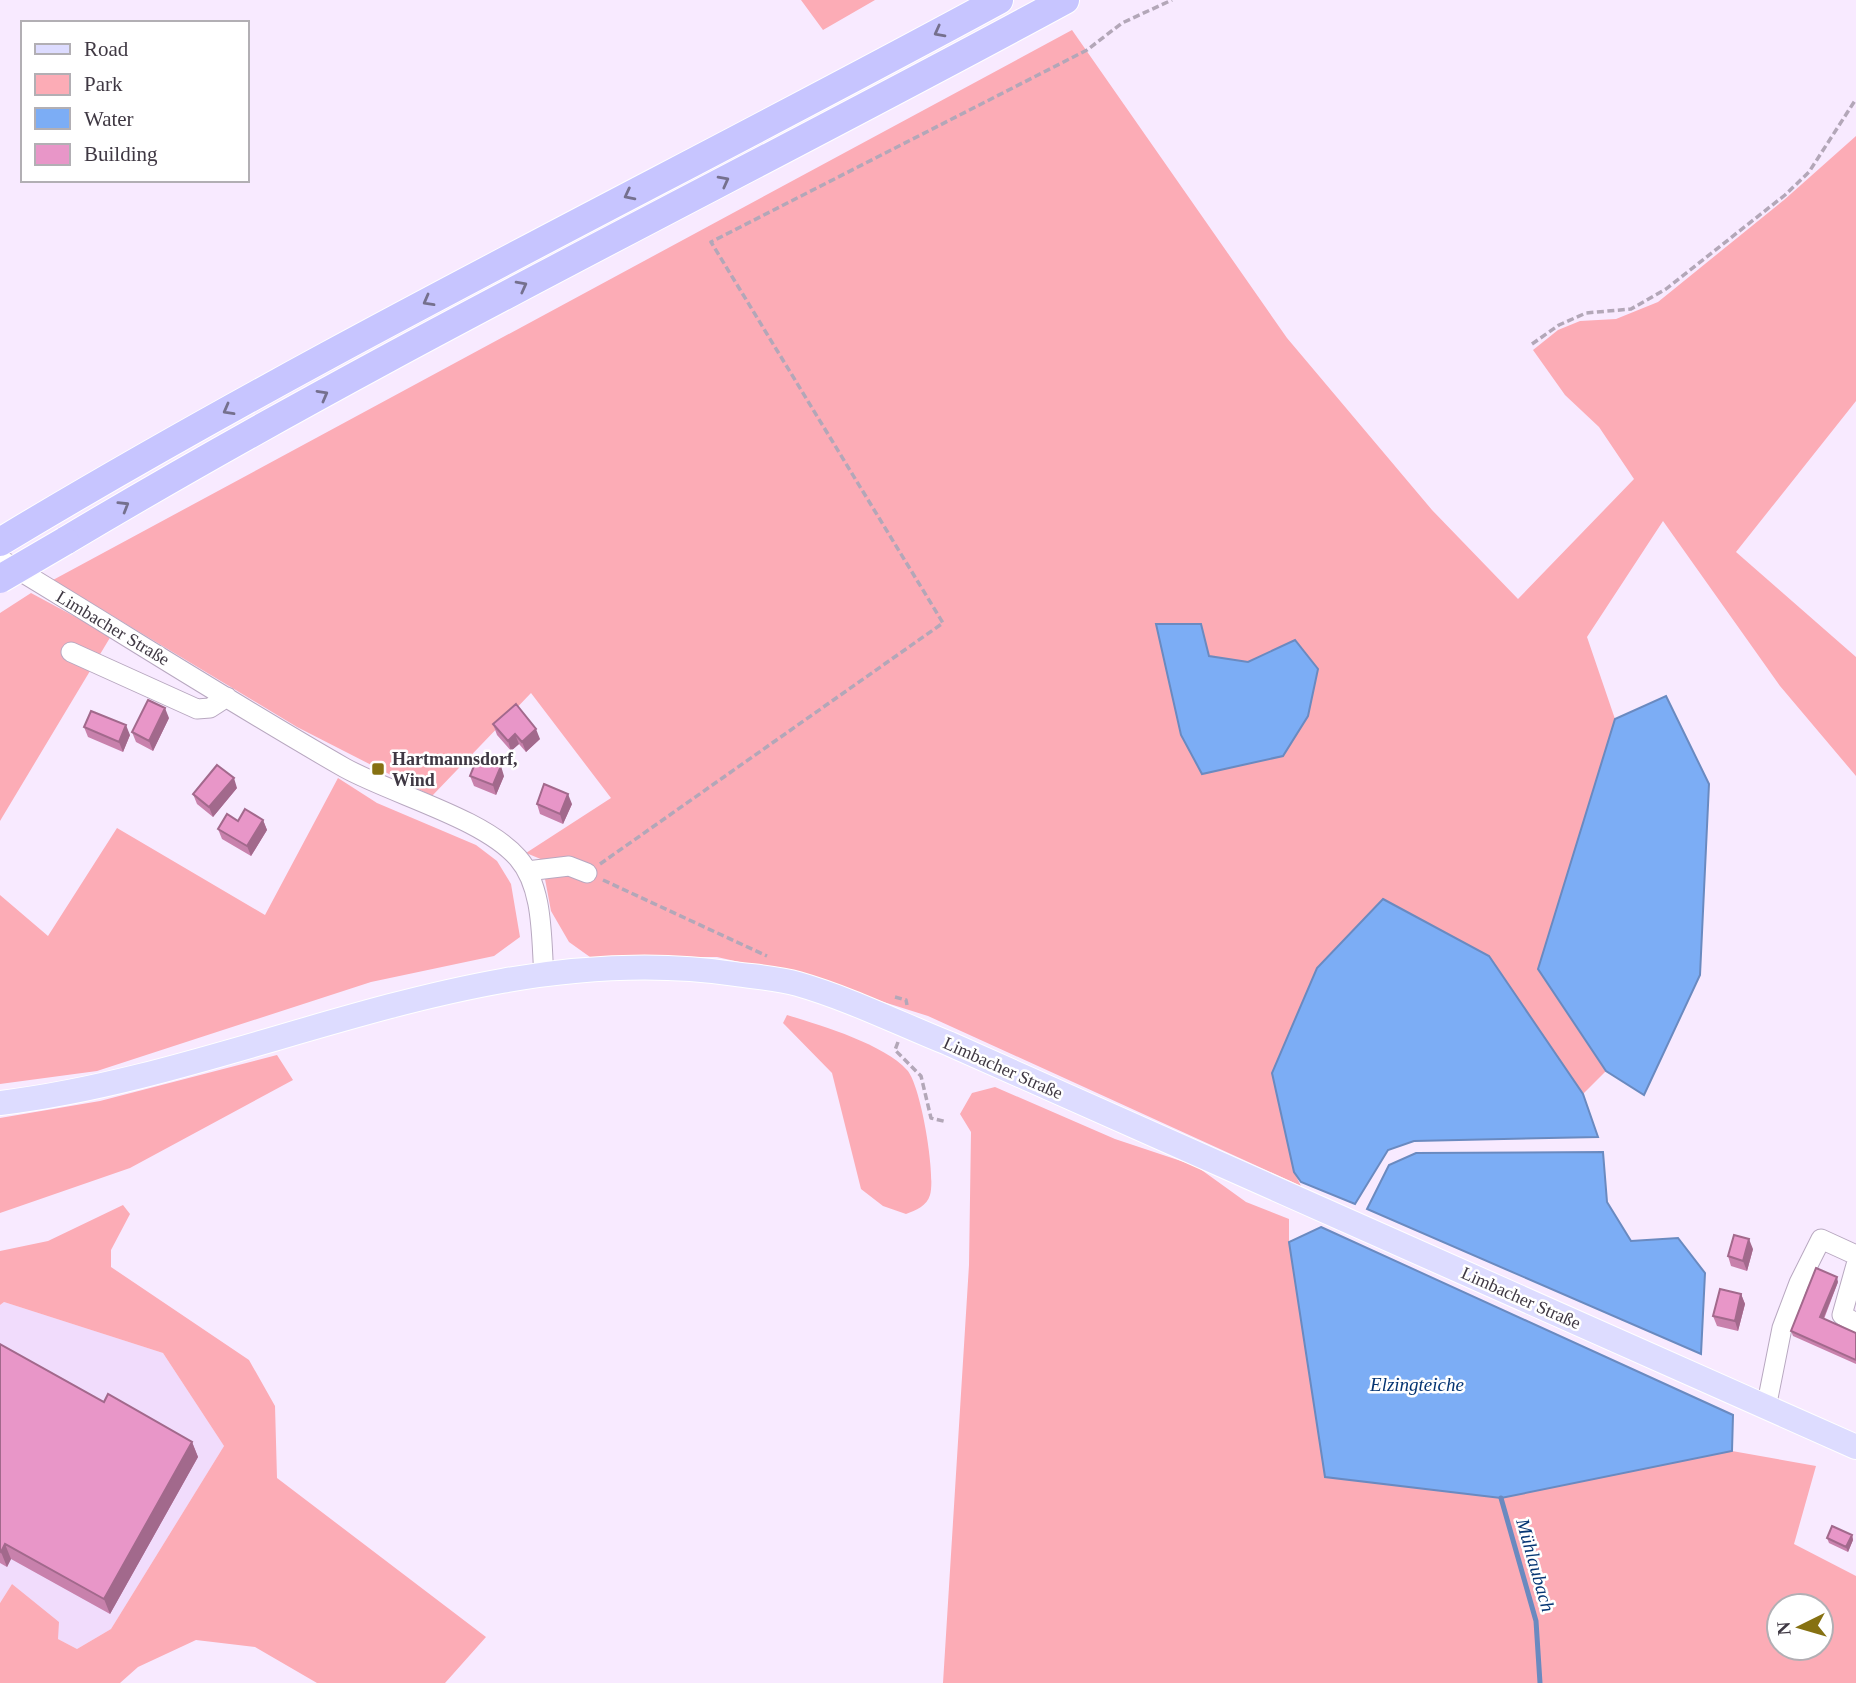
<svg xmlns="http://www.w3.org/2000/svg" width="1856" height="1683" font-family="Georgia,serif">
	<rect width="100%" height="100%" fill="#f8eaff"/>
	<!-- built -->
	<path fill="#f1dcfc" d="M4 1302 163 1353 224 1446 111 1629 77 1649 58 1639 12 1584 0 1603V1305Z"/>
	<!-- green -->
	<path fill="#fcacb6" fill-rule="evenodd" d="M801 0H875L823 30Z
		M1072 30 1287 338 1432 510 1518 599 1634 479 1599 427 1565 395 1533 350 1558 330 1580 321 1616 319 1658 302 1784 200 1856 136V401L1736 552 1856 657V776L1780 686 1663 521 1587 637 1615 719 1538 969 1606 1071 1583 1094 1489 956 1294 1172 1301 1186 928 1016 798 975 717 957H590L569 942 551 911 545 879 548 862 526 853 611 798 531 693 432 796 297 727 53 580ZM1156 624 1209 656 1248 662 1295 641 1181 735Z
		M31 593 111 636 0 821V613Z
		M338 778 377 803 476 845 497 861 511 884 520 937 494 956 371 982 97 1071 0 1084V895L48 936 117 828 265 915Z
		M787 1015C820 1025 884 1044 907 1070 921 1085 936 1176 930 1195 927 1206 916 1210 906 1214L883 1206 861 1189 832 1073 783 1023Z
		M277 1055 293 1080 130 1168 0 1213V1118L100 1101Z
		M995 1087 1115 1139 1196 1166 1246 1202 1289 1219V1242L1325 1477 1501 1498 1732 1451 1816 1466 1794 1544 1856 1576V1683H943L969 1265 971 1132 960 1114 972 1093ZM1779 1606H1821V1648H1779Z
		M123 1205 130 1214 111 1250V1267L249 1360 275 1406 277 1478 486 1637 445 1683H317L255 1647 196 1640 138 1667 120 1683H0V1603L12 1584 59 1622 58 1639 77 1649 111 1629 224 1446 163 1353 4 1302 0 1305V1251L48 1241Z"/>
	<!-- water -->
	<path fill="#7cadf5" stroke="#6a8ac0" stroke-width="2" d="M1156 624H1201L1209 656 1248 662 1295 640 1318 669 1308 716 1283 756 1202 774 1181 735Z
		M1666 696 1709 784 1700 975 1644 1095 1606 1071 1538 969 1615 719Z
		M1383 899 1489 956 1583 1094 1598 1137 1414 1141 1388 1150 1355 1204 1301 1182 1294 1172 1272 1073 1317 968Z
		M1603 1152 1607 1202 1631 1241 1678 1238 1705 1273 1701 1354 1367 1209 1389 1165 1416 1153Z
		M1321 1227 1733 1415 1732 1451 1501 1498 1325 1477 1289 1242Z"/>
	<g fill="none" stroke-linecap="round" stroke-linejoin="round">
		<!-- stream -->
		<path stroke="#6a8ac0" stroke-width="5" d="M1501 1498 1536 1621 1540 1683"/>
		<defs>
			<path id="minor" d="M0 559C115 628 228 701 345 768 394 795 483 818 518 858 544 888 541 939 544 976
				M71 652 197 709 210 708 227 697
				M527 871 569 866 587 873
				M1856 1265 1842 1315 1856 1323
				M1766 1408 1782 1328 1799 1283 1821 1239 1856 1255"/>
			<path id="major" d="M0 1103C247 1073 480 936 735 974 756 977 778 978 798 984 850 999 900 1024 950 1044L1856 1447"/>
			<path id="highway" d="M65 541C391 346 732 181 1065 0
				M0 542C325 346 666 181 999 0"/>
		</defs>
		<!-- minor casing -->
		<use href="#minor" stroke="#b8a8c0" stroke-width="21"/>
		<!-- major casing -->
		<use href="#major" stroke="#fff" stroke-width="26"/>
		<!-- highway casing -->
		<use href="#highway" stroke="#fff" stroke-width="30"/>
		<!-- path -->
		<path stroke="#b3a7b8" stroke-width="3.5" stroke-dasharray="7 3.5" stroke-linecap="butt" d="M1532 344 1559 325 1586 313 1631 309 1666 289 1785 195 1809 172 1856 99
			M600 864 943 623 711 242 1087 50 1122 23 1172 0
			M603 880 767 956
			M895 997 906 1000 907 1005
			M898 1042 895 1050 921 1076 931 1118 947 1122"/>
		<!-- minor -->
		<use href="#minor" stroke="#fff" stroke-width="19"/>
		<!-- major -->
		<use href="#major" stroke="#dddcff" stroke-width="24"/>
		<!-- highway -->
		<use href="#highway" stroke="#c7c5ff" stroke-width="28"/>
		<defs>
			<path id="highway-bridge" d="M0 579 65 541"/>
		</defs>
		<!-- highway-bridge casing -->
		<use href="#highway-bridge" stroke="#fff" stroke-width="30" stroke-linecap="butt"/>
		<!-- highway-bridge -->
		<use href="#highway-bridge" stroke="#c7c5ff" stroke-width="28"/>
	</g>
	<!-- wall -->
	<path fill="#c881ac" d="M169 718 153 751 136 742 132 732Z
		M493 724 540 739 526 752 519 744 511 751 497 735Z
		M84 727 130 735 123 752 88 737Z
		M470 776H504L496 795 474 786Z
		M237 788 213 817 197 804 193 794Z
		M537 804H572L563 824 540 814Z
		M263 820 267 830 251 856 222 839 218 829 238 821Z
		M1753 1249 1747 1271 1731 1266 1728 1256Z
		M1838 1282 1824 1319 1856 1333V1364L1793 1336 1791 1331Z
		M1741 1294 1745 1304 1738 1331 1717 1326 1713 1316Z
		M0 1344 104 1402 192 1442 198 1457 110 1614 11 1559 7 1567 0 1563Z
		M1852 1535 1853 1540 1848 1552 1829 1543 1827 1538Z"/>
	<!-- shaded-wall -->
	<path fill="#a2698c" d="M165 708 169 718 153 751 149 741Z
		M126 725 130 735 123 752 119 742Z
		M536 729 540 739 526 752 522 742Z
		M515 734 519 744 511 751 508 741Z
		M501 766 504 776 496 795 493 785Z
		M234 778 237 788 213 817 209 807Z
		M568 794 572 804 563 824 560 814Z
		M263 820 267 830 251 856 247 846Z
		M1749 1239 1753 1249 1747 1271 1743 1261Z
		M1837 1277 1838 1282 1822 1322 1820 1317Z
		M1741 1294 1745 1304 1738 1331 1735 1321Z
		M192 1442 198 1457 110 1614 104 1599Z
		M1852 1535 1853 1540 1848 1552 1846 1547Z
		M5 1544 11 1559 7 1567 1 1552Z"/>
	<!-- building -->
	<path fill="#e896c8" stroke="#a2698c" stroke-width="2" d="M148 700 165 708 149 741 132 732Z
		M516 704 536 729 522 742 515 734 508 741 493 724Z
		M91 711 126 725 119 742 84 727Z
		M478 756 501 766 493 785 470 776Z
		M217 765 234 778 209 807 193 794Z
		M544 784 568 794 560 814 537 804Z
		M245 809 263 820 247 846 218 829 227 814 238 821Z
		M1734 1235 1749 1239 1743 1261 1728 1256Z
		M1816 1268 1837 1277 1820 1317 1856 1333V1360L1791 1331Z
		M1720 1289 1741 1294 1735 1321 1713 1316Z
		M0 1344 104 1402 108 1394 192 1442 104 1599 5 1544 1 1552 0 1551Z
		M1832 1526 1852 1535 1846 1547 1827 1538Z"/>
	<!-- one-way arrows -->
	<defs><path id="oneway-chevron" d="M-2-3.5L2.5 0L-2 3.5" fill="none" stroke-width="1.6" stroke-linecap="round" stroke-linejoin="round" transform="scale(1.75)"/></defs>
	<g stroke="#75708e">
		<use href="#oneway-chevron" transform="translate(939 32) rotate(152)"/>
		<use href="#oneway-chevron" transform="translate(724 181) rotate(-28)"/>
		<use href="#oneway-chevron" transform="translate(629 195) rotate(153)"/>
		<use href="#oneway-chevron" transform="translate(522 286) rotate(-28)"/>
		<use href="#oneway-chevron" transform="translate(428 301) rotate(151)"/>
		<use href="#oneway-chevron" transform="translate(323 395) rotate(-29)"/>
		<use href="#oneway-chevron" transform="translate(228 410) rotate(151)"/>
		<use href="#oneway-chevron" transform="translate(124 506) rotate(-31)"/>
	</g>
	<!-- markers -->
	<rect fill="#867112" stroke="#fff" stroke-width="2.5" x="371" y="762" width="14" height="14" rx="3.5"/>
	<g text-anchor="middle" stroke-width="5" stroke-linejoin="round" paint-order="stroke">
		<!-- street labels -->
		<g font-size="18" fill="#3f3843" stroke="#fff">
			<text transform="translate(113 628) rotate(31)" y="6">Limbacher Straße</text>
			<text transform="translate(1003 1068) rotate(24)" y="6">Limbacher Straße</text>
			<text transform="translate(1521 1298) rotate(24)" y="6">Limbacher Straße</text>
		</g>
		<!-- poi labels -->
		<g font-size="18" font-weight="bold" fill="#3f3843" stroke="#fff" text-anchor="start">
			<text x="392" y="765">Hartmannsdorf,<tspan x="392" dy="21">Wind</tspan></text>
		</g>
		<!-- water labels -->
		<g font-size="19" font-style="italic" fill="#053573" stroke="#fff">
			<text x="1417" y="1391">Elzingteiche</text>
			<text transform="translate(1536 1565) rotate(74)" y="7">Mühlaubach</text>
		</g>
	</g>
	<!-- legend -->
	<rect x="21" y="21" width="228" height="161" fill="#ffffff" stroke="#b2afb4" stroke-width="2"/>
	<rect x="35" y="44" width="35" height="10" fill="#dddcff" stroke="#b2afb4" stroke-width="2"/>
	<text x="84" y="56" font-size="21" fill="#3f3843">Road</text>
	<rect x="35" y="74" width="35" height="21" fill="#fcacb6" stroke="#b2afb4" stroke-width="2"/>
	<text x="84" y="91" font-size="21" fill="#3f3843">Park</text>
	<rect x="35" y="108" width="35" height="21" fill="#7cadf5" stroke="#b2afb4" stroke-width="2"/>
	<text x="84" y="126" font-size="21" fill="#3f3843">Water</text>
	<rect x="35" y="144" width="35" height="21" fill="#e896c8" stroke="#b2afb4" stroke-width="2"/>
	<text x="84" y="161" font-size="21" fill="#3f3843">Building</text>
	<!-- north arrow -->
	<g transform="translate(1800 1627) rotate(265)"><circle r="33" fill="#ffffff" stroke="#b2afb4" stroke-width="2"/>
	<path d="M0-5L12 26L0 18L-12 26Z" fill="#867112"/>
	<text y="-10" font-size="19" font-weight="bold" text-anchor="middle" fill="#3f3843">N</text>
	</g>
</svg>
